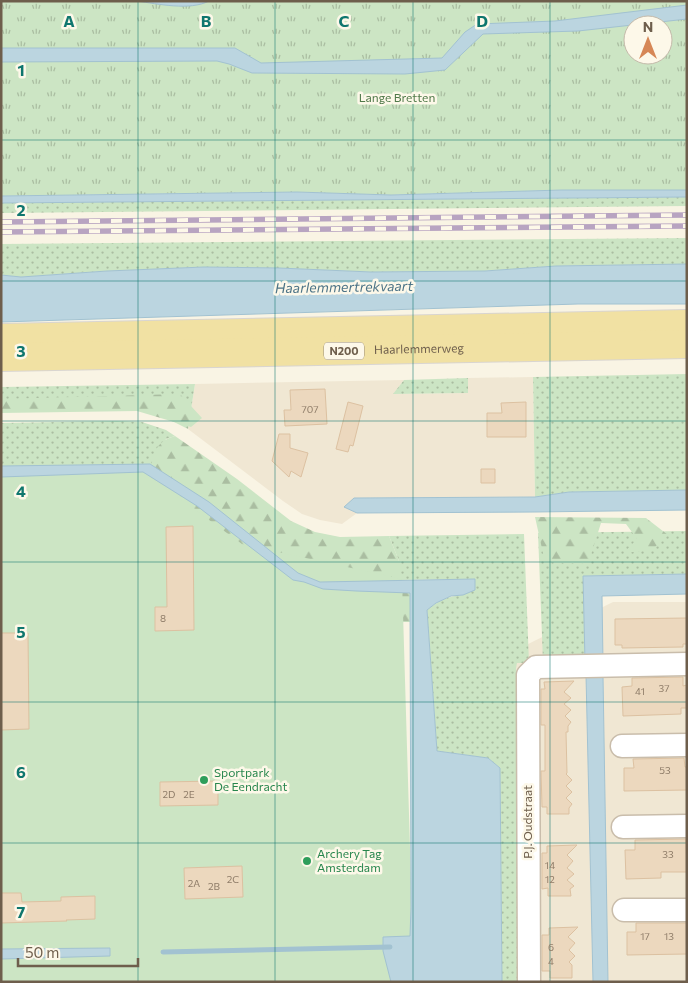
<svg xmlns="http://www.w3.org/2000/svg" width="688" height="983" font-family="Commissioner,sans-serif">
	<defs>
		<pattern id="grass-dots" width="8" height="8" patternUnits="userSpaceOnUse" patternTransform="scale(1.25)"><rect width="8" height="8" fill="#cce5c4"/><path d="M2 2h.1M6 6h.1" fill="none" stroke="#aabda1" stroke-width="1.8" stroke-linecap="round"/></pattern>
		<pattern id="forest-firs" width="22" height="20" patternUnits="userSpaceOnUse" patternTransform="scale(1.25)"><rect width="22" height="20" fill="#cce5c4"/><path d="M5 1l3.5 6h-7zM16 11l3.5 6h-7z" fill="#aabda1"/></pattern>
		<pattern id="park-tufts" width="24" height="20" patternUnits="userSpaceOnUse" patternTransform="scale(1.25)"><rect width="24" height="20" fill="#cce5c4"/><path d="M3 7l-1-3M5 7V3M7 7l1-3M15 17l-1-3M17 17v-4M19 17l1-3" fill="none" stroke="#aabda1"/></pattern>
	</defs>
	<rect width="100%" height="100%" fill="#f9f4e4"/>
	<!-- residential -->
	<path fill="#f0e7d3" d="M533 377 535 497 355 498 345 507 357 513 342 524 320 520 302 514 283 501 188 429 195 384 404 380 394 394 468 393V378Z
		M613 602H687V982H523L514 651Z"/>
	<!-- grass -->
	<path fill="url(#grass-dots)" d="M687 197V206L1 213V203Z
		M687 238V264L556 266 485 271 371 272 279 268 204 267 107 271 21 277 1 275V244Z
		M687 374V490L569 492 535 497 533 377Z
		M468 378V393L393 394 404 380Z
		M195 384 188 429 164 417 146 411 1 410V387Z
		M117 421 142 422 166 430 175 436 166 439 150 475 1 469V423Z
		M687 531V574L584 576 585 662H543L538 533Z
		M524 534 529 663H517L516 668 520 785 523 982H502L500 768 488 758 437 751 427 610C438 601 448 596 463 595L475 579 399 580V561L389 536Z"/>
	<!-- forest -->
	<path fill="url(#forest-firs)" d="M180 394 202 418 191 427 137 411 1 413V399Z
		M175 436 237 479 291 521 315 532 340 537 389 536 399 561V580L393 592 410 593V622L194 623 1 477 143 472 150 475C153 455 154 442 175 436Z
		M535 517 646 518 668 535 652 550 624 553 637 539 626 524 601 523 588 564 545 562Z"/>
	<!-- park -->
	<path fill="url(#park-tufts)" fill-rule="evenodd" d="M1 1H687V190H562L391 195 297 192 1 196ZM633 25H663V55H633Z"/>
	<!-- garden -->
	<path fill="#cce5c4" d="M1 468H138L242 544 402 579 414 982H1Z"/>
	<!-- water -->
	<path fill="#bbd5e0" stroke="#a2c2d1" d="M137 1H209C190 11 158 4 137 1Z
		M687 5V19L578 31 483 34 445 70 405 74 252 73 229 64 217 61 1 62V48H235L261 63 442 58 465 32 477 24 555 21Z
		M562 190H687V197L1 203V196L297 192 391 195Z
		M687 264V304H578L1 322V275L21 277 107 271 204 267 279 268 371 272 485 271 556 266Z
		M150 464 209 502 298 573 320 582 475 579V590L463 595 451 596 436 603 427 610 437 751 488 758 500 768 502 982H391L383 951V937L410 936 411 908 410 593 356 591 323 589 304 582 293 580 197 506 143 472 1 477V466Z
		M687 490V510L535 512 357 513 344 507 354 498 535 497 569 492Z
		M687 574V594L602 596 603 662H585L583 576Z
		M586 675 603 676 608 982H593Z
		M110 948V956L1 959V949Z"/>
	<g fill="none" stroke-linecap="round" stroke-linejoin="round">
		<!-- stream -->
		<path stroke="#a2c2d1" stroke-width="5" d="M163 952 390 947"/>
	</g>
	<!-- building -->
	<path fill="#ecd8be" stroke="#dcc1a1" d="M325 389 327 424 285 426 284 410H291L290 390Z
		M348 402 363 406 353 446 350 445 348 452 336 449Z
		M526 402V437H487V413H502L501 403Z
		M279 434H290V448L308 453 301 477 291 471 289 477 272 461Z
		M481 469H495V483H481Z
		M193 526 194 630 155 631V607H167L166 527Z
		M687 618V644H683V647L622 648V645H615V619Z
		M1 633H28L29 729 1 730Z
		M683 677V686L687 685V708H681V714L623 716 622 687 632 686V678Z
		M574 681 564 692 571 698 564 704 571 710 565 716 571 722 568 726V732H566L567 773 566 774 572 780 566 786 572 792 566 798 572 804 569 808V814H547V807H542L541 771H545V725H541V689H545L544 682Z
		M684 758 685 767H687V790L624 791V768H634L633 759Z
		M218 781V805L160 806V782Z
		M686 839 687 872H661V878L626 879 625 850H635V840Z
		M577 845 567 855 573 861 567 868 574 874 567 880 574 886 570 889 571 896H548V888L542 889V853H547V846Z
		M242 866 243 897 185 899 184 868Z
		M1 893H21L22 902 61 901V897L95 896V919L66 920 67 921 1 923Z
		M636 923H687V954L627 955V932H636Z
		M578 927 568 937 575 943 569 950 575 956 569 962 572 965V978H550V971H542V935H549V928Z"/>
	<g fill="none" stroke-linecap="round" stroke-linejoin="round">
		<defs>
			<path id="minor" d="M622 746 687 745
				M623 827 687 826
				M624 910H687
				M529 982 528 675 536 667 687 664"/>
			<g id="major">
				<path d="M1 338 687 324"/>
				<path id="s1" d="M1 357 687 344"/>
			</g>
		</defs>
		<!-- minor casing -->
		<use href="#minor" stroke="#c9bdab" stroke-width="25"/>
		<!-- major casing -->
		<use href="#major" stroke="#d9d5d0" stroke-width="30"/>
		<!-- minor -->
		<use href="#minor" stroke="#fff" stroke-width="22"/>
		<!-- major -->
		<use href="#major" stroke="#f1e1a3" stroke-width="28"/>
		<defs>
			<path id="rail" d="M1 222 687 215
				M1 232 687 226"/>
		</defs>
		<!-- rail casing -->
		<use href="#rail" stroke="#b8a4c1" stroke-width="5.5"/>
		<!-- rail -->
		<use href="#rail" stroke="#fdf8e9" stroke-width="4" stroke-dasharray="11" stroke-linecap="butt"/>
	</g>
	<!-- grid -->
	<path fill="none" stroke="#0f766e" stroke-width="1" stroke-opacity="0.55" d="M138 1V982M275 1V982M413 1V982M550 1V982M1 140H687M1 281H687M1 421H687M1 562H687M1 702H687M1 843H687"/>
	<!-- markers -->
	<g fill="#2e9e5b" stroke="#fdf8e9" stroke-width="2">
		<circle cx="204" cy="780" r="5"/>
		<circle cx="307" cy="861" r="5"/>
	</g>
	<g text-anchor="middle" stroke-width="5" stroke-linejoin="round" paint-order="stroke">
		<!-- number labels -->
		<g font-size="10" fill="#8e7c68">
			<text x="310" y="413">707</text>
			<text x="163" y="622">8</text>
			<text x="664" y="692">37</text>
			<text x="640" y="695">41</text>
			<text x="665" y="774">53</text>
			<text x="169" y="798">2D</text>
			<text x="189" y="798">2E</text>
			<text x="668" y="858">33</text>
			<text x="550" y="869">14</text>
			<text x="233" y="883">2C</text>
			<text x="550" y="883">12</text>
			<text x="194" y="887">2A</text>
			<text x="214" y="890">2B</text>
			<text x="645" y="940">17</text>
			<text x="669" y="940">13</text>
			<text x="551" y="951">6</text>
			<text x="551" y="965">4</text>
		</g>
		<!-- shield labels -->
		<rect fill="#fdf8e9" stroke="#998c7b" stroke-width="1" x="324" y="342.5" width="40" height="17" rx="4"/>
		<g font-size="11" font-weight="bold" fill="#6e5e4c">
			<text x="344" y="355">N200</text>
		</g>
		<!-- park labels -->
		<g font-size="12" fill="#507949" stroke="#fdf8e9">
			<text x="397" y="102">Lange Bretten</text>
		</g>
		<!-- street labels -->
		<g font-size="12" fill="#6e5e4c" stroke="#fdf8e9">
			<text dy="4" stroke="none"><textPath href="#s1" startOffset="418">Haarlemmerweg</textPath></text>
			<text transform="translate(528 822) rotate(-90)" y="4">P.J. Oudstraat</text>
		</g>
		<!-- leisure labels -->
		<g font-size="12" fill="#27864d" stroke="#fdf8e9" text-anchor="start">
			<text x="214" y="777">Sportpark<tspan x="214" dy="14">De Eendracht</tspan></text>
			<text x="317" y="858">Archery Tag<tspan x="317" dy="14">Amsterdam</tspan></text>
		</g>
		<!-- water labels -->
		<g font-size="14" font-style="italic" fill="#4c7386" stroke="#fdf8e9">
			<text transform="translate(344 287) rotate(-1)" y="5">Haarlemmertrekvaart</text>
		</g>
	</g>
	<g font-size="16" text-anchor="middle" font-weight="bold" fill="#0f766e" stroke="#fdf8e9" stroke-width="5" stroke-linejoin="round" paint-order="stroke">
		<text x="69" y="27">A</text>
		<text x="206" y="27">B</text>
		<text x="344" y="27">C</text>
		<text x="482" y="27">D</text>
		<text x="21" y="76">1</text>
		<text x="21" y="216">2</text>
		<text x="21" y="357">3</text>
		<text x="21" y="497">4</text>
		<text x="21" y="638">5</text>
		<text x="21" y="778">6</text>
		<text x="21" y="918">7</text>
	</g>
	<!-- border -->
	<rect width="688" height="983" fill="none" stroke="#6e5e4c" stroke-width="5"/>
	<!-- north arrow -->
	<g transform="translate(648 40)"><circle r="24" fill="#fdf8e9" stroke="#c4baaa"/>
	<path d="M0-4L9 19L0 12L-9 19Z" fill="#d68756"/>
	<text y="-8" font-size="14" font-weight="bold" text-anchor="middle" fill="#6e5e4c">N</text>
	</g>
	<!-- scale -->
	<path d="M18 958v8h120v-8" fill="none" stroke="#6e5e4c" stroke-width="2.5"/>
	<text x="25" y="958" font-size="15" fill="#6e5e4c" stroke="#fdf8e9" stroke-width="4" paint-order="stroke">50 m</text>
</svg>
